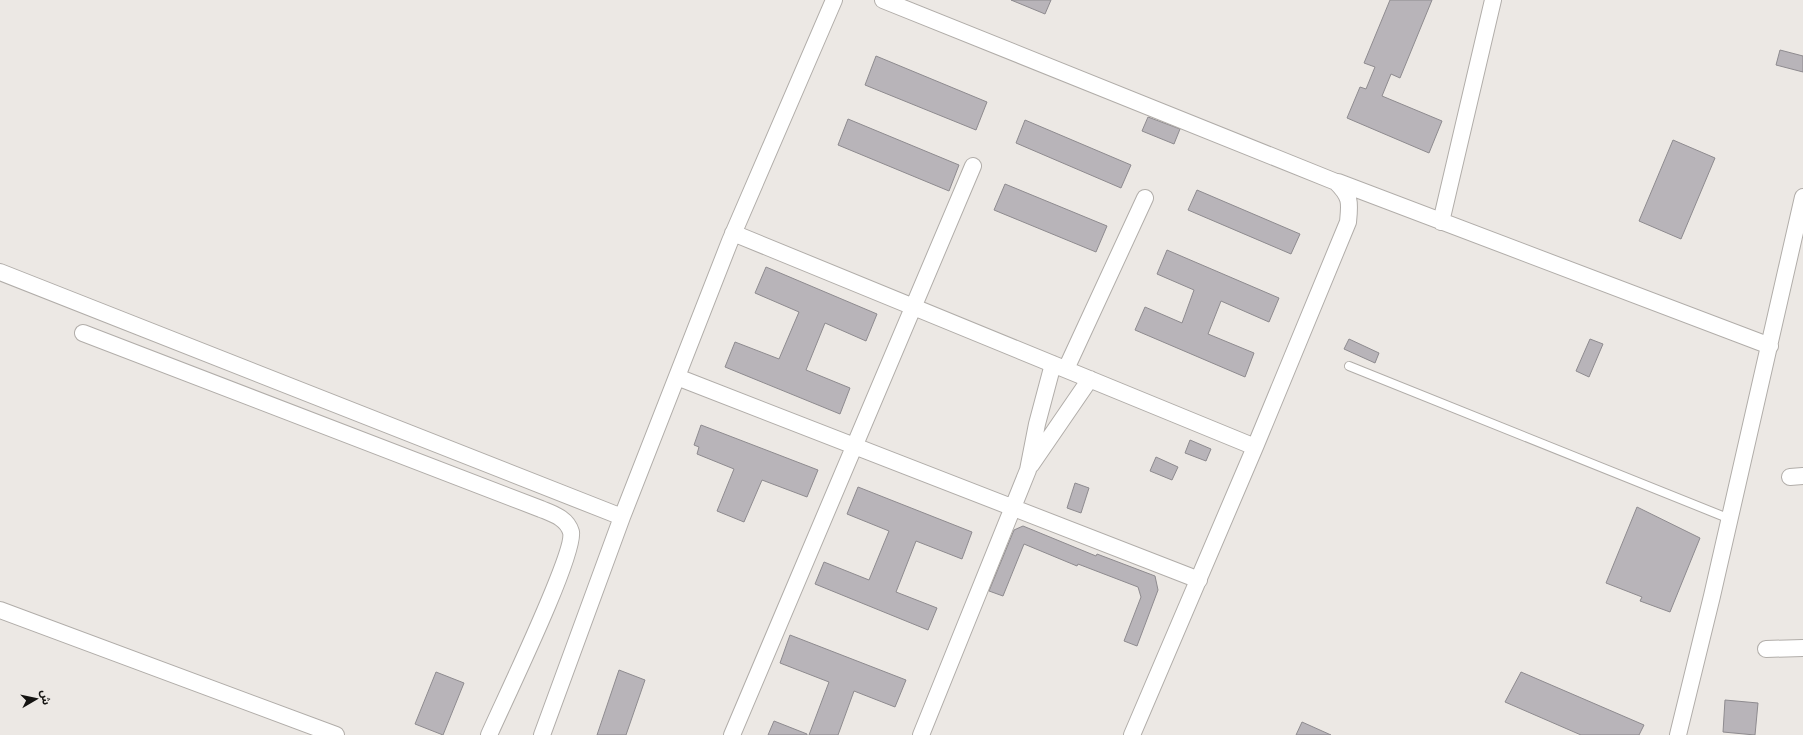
<svg xmlns="http://www.w3.org/2000/svg" width="1803" height="735" font-family="'Roboto Condensed','Noto Sans Arabic',sans-serif">
	<rect width="100%" height="100%" fill="#ece8e4"/>
	<!-- building -->
	<path fill="#b8b4b9" stroke="#8e8b8f" d="M1011 0H1051L1045 14Z
		M1390 0H1432L1400 78 1391 74 1382 96 1442 121 1429 153 1347 118 1360 87 1366 89 1375 67 1364 63Z
		M1780 50 1803 56V72L1776 65Z
		M876 56 987 102 976 130 865 85Z
		M1148 117 1180 129 1174 144 1142 131Z
		M848 119 959 165 949 191 838 145Z
		M1025 120 1131 165 1121 188 1016 143Z
		M1673 140 1715 158 1681 239 1639 221Z
		M1005 184 1107 226 1096 252 994 210Z
		M1197 190 1300 234 1291 254 1188 210Z
		M1167 250 1279 298 1269 322 1221 301 1208 334 1254 353 1245 377 1135 330 1145 307 1182 323 1194 290 1157 274Z
		M766 267 877 314 866 341 825 323 806 370 850 388 840 414 725 367 735 342 779 359 799 312 755 293Z
		M1349 339 1379 353 1375 363 1344 349Z
		M1590 339 1603 344 1589 377 1576 371Z
		M701 425 818 470 807 497 762 480 744 522 717 511 734 469 697 454 699 447 694 445Z
		M1190 440 1211 449 1206 461 1185 453Z
		M1156 457 1178 467 1172 480 1150 471Z
		M1075 483 1089 488 1081 513 1067 508Z
		M858 487 972 532 962 559 916 541 896 592 937 608 928 630 815 584 824 562 869 580 889 531 847 514Z
		M1637 507 1700 538 1670 612 1640 601 1642 597 1606 583Z
		M1023 526 1096 556 1097 554 1155 576 1158 590 1137 646 1124 641 1141 597 1138 587 1078 564 1077 566 1024 544 1003 596 989 591 1014 530Z
		M790 635 906 680 895 707 854 691 838 735H809L829 682 780 663Z
		M619 670 645 680 626 735H597Z
		M436 672 464 683 443 735 415 724Z
		M1521 672 1644 725 1639 735H1581L1505 702Z
		M1725 700 1758 703 1755 735 1723 732Z
		M774 721 807 734V735H768Z
		M1302 722 1331 735H1296Z"/>
	<g fill="none" stroke-linecap="round" stroke-linejoin="round">
		<defs>
			<path id="lane" d="M1349 366 1730 519"/>
			<path id="street" d="M883 0 1336 182C1351 197 1350 202 1348 222L1255 447 1132 735
				M1338 182 1770 346
				M1441 222 1493 0
				M733 233 1255 447
				M0 272 622 517
				M83 333 541 509C553 514 567 518 571 532 576 553 502 705 489 735
				M1066 369 1145 198
				M677 377 1199 580
				M1031 465 1090 379
				M1790 477 1803 476
				M0 610 336 735
				M1766 649 1803 648
				M542 735 622 517 730 241 834 0
				M732 735 973 166
				M921 735 1028 470 1037 424 1053 364
				M1678 735 1712 596 1803 197"/>
		</defs>
		<!-- lane casing -->
		<use href="#lane" stroke="#b1ada9" stroke-width="10"/>
		<!-- street casing -->
		<use href="#street" stroke="#b1ada9" stroke-width="18"/>
		<!-- lane -->
		<use href="#lane" stroke="#fff" stroke-width="8"/>
		<!-- street -->
		<use href="#street" stroke="#fff" stroke-width="16"/>
	</g>
	<!-- north arrow -->
	<g transform="translate(36 699) rotate(81)" stroke="#ece8e4" stroke-width="3" paint-order="stroke">
	<path d="M0-3L7 15L0 10L-7 15Z" fill="#141311"/>
	<text y="-6" font-size="11" font-weight="bold" text-anchor="middle" fill="#141311">ش</text>
	</g>
</svg>
